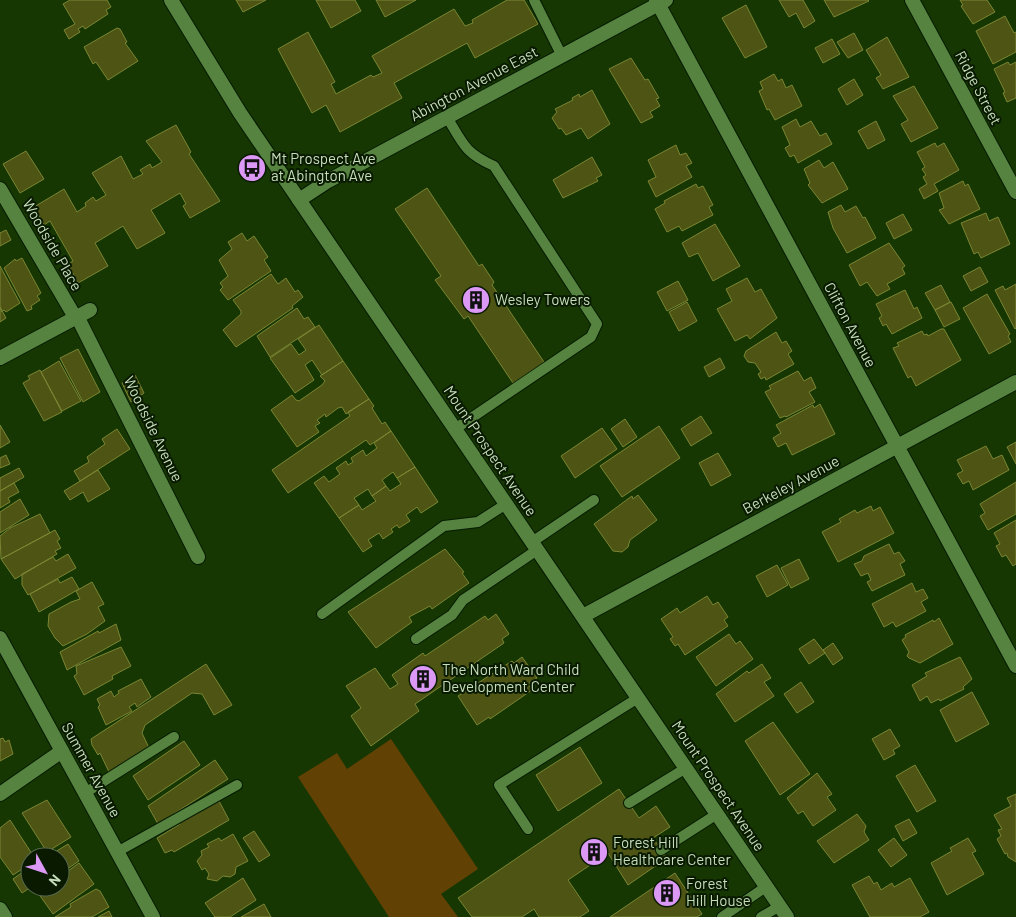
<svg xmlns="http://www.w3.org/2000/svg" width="1016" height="917" font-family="Barlow,sans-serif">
	<rect width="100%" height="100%" fill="#163602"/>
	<!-- green -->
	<path fill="#624204" d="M391 739 478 869 441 894 458 917H389L298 777 337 753 347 769Z"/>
	<!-- building -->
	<path fill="#4d5414" stroke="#7b8633" d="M70 0H107L111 7 106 10 108 14 85 29 83 26 78 29 80 32 69 39 64 30 75 24 63 4Z
		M236 0H266L243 12Z
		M316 0H355L361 11 331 28Z
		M376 0H416L385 17Z
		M507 0H524L538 24 475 58 467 43 394 83 402 98 340 132 326 105 312 113 278 49 308 32 335 82 331 84 336 94 371 75 373 77 382 73 372 56 454 9 465 26 473 23 472 20Z
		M779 0H803L815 21 804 28 796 13 789 17Z
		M824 0H868L869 1 834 17Z
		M960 0H987L995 12 973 24 961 6 963 5Z
		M746 5 767 47 745 58 722 18Z
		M1005 16 1014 33 1016 32V52L993 64 976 31Z
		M117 28 120 29 127 42 125 43 138 61 108 80 96 62 93 64 84 47Z
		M854 33 863 50 848 58 837 42Z
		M887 37 909 77 883 89 876 78 881 75 866 50Z
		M832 39 840 54 823 63 815 48Z
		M631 58 645 80 648 79 659 98 656 99 660 106 650 112 653 117 641 123 609 69Z
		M1008 62 1010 65 1016 62V98L1007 102 1003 93 1005 92 994 69Z
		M774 74 778 81 782 79 786 88 792 85 802 106 775 120 769 109 767 110 759 91 763 89 760 82Z
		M854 79 863 95 847 105 838 89Z
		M914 86 938 128 911 142 901 124 908 120 893 96Z
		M592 90 610 124 588 139 581 128 566 135 561 128 559 129 552 118 557 112 555 109 573 100 572 98 579 94 580 97Z
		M796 119 800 127 811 121 820 136 826 133 832 144 798 163 794 155 790 157 785 148 790 145 782 127Z
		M876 121 885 140 868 149 858 131Z
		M176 125 191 152 189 154 220 201 190 218 183 206 186 204 180 193 151 210 165 233 137 249 123 226 95 243 108 266 78 283 68 264 73 261 50 221 44 225 34 207 64 189 77 212 86 206 85 203 93 197 96 201 106 195 92 173 121 156 133 179 143 174 140 170 150 164 152 168 162 162 146 141Z
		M935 143 937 147 944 143 959 170 934 184 938 191 924 199 919 189 927 184 923 177 926 175 922 169 925 167 917 152Z
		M676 145 680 155 686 153 692 163 686 166 692 177 656 197 648 181 656 177 648 160Z
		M26 151 44 179 20 193 3 164Z
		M592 157 602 175 596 178 598 181 563 198 553 180Z
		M819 160 824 168 833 162 848 189 822 203 808 185 810 183 804 169Z
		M963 181 965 186 968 184 980 209 949 224 939 210 944 208 939 193Z
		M696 184 698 188 703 186 713 205 709 207 713 215 682 231 679 226 667 232 655 209 665 203 664 201Z
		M427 188 479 266 482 264 494 282 492 285 544 362 513 383 468 316 464 319 435 280 441 276 395 209Z
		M841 205 845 212 856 206 863 218 865 217 876 238 847 253 833 228 828 212Z
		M986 213 989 221 998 217 1010 244 981 258 978 252 974 254 961 223Z
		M903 214 912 230 894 239 886 223Z
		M715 224 740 266 713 281 698 253 689 257 682 243Z
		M6 230 11 240 0 246V233Z
		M242 233 247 241 254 236 268 257 264 260 271 271 228 300 220 290 223 287 220 283 228 276 219 260 232 249 228 242Z
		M889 243 905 266 902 268 905 274 887 284 890 289 877 296 867 282 860 286 849 265Z
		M22 258 41 293 37 296 40 300 31 306 32 309 27 311 4 268 15 259 16 261Z
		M0 266 20 303 6 312 4 310 2 312 0 307Z
		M980 267 988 282 971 291 963 276Z
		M271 274 278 284 286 278 295 292 298 290 303 297 292 306 293 308 236 347 223 330 241 314V311L233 300Z
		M747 278 755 292 761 289 777 318 750 339 747 335 735 341 717 309 732 301 726 289Z
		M678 281 688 300 667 311 657 292Z
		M1016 284V328L1015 329 995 290 1003 286 1005 290Z
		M941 285 950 302 935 310 925 293Z
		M905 290 914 309 917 307 922 318 892 334 886 324 883 326 879 318 882 316 876 304Z
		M987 294 1010 334 1008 336 1011 342 989 354 963 308Z
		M687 302 697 321 679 331 669 312Z
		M951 302 960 319 944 327 935 310Z
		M0 307 6 318 0 322Z
		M297 308 304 319 308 317 315 327 270 357 257 336Z
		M319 325 343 361 322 375 312 360 305 365 314 380 295 393 270 358 291 344 299 355 306 350 298 339Z
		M941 329H944L961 360 916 386 911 376 908 378 893 348 899 346 897 343 922 331 924 335 927 334 928 336Z
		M776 332 782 343 786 341 792 351 788 354 794 364 766 380 765 377 761 379 758 374 761 372 755 363 748 362 744 356 746 351Z
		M78 349 100 392 83 402 60 358Z
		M720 358 725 368 709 377 704 367Z
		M59 361 81 401 62 411 41 372Z
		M343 361 369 399 346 414 342 407 338 408 326 417 325 414 317 420 320 423 315 426 319 432 297 447 271 410 292 395 296 400 299 401 322 385 325 381 320 376Z
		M40 370 62 412 44 421 23 383 30 379 28 376Z
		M798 371 804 381 811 377 816 388 809 392 815 402 786 417 785 416 780 418 765 392 771 389 769 386Z
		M135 375 144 393 131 402 122 383Z
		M369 399 374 406 372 408 382 424 385 422 391 431 370 445 366 440 288 493 272 470 350 416 348 412Z
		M820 404 835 434 792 455 786 443 778 447 773 438 781 433 776 425 813 405 814 408Z
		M701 416 712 433 691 446 681 429Z
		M625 419 637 437 623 447 611 429Z
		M0 425 10 442 0 448Z
		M659 426 680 458 622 497 600 466Z
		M602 428 617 449 575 478 561 456Z
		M117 429 130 449 80 481 74 471 89 462 87 457 105 444 102 439Z
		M391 431 415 467 397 478 393 472 382 480 386 486 372 496 368 489 354 498 359 505 339 518 314 483 324 476 329 482 340 474 336 468 346 461 348 465 353 462 351 458 363 450 366 456 377 448 374 443Z
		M1016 442V464L1007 447Z
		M986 446 993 459 1002 455 1009 470 973 490 969 481 963 484 957 474 963 471 957 460Z
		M718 453 731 475 711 486 699 463Z
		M6 455 10 464 0 468V458Z
		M415 467 438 502 421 513 417 507 406 515 410 521 399 528 397 525 391 529 393 532 383 539 379 533 368 540 372 546 363 552 339 518 359 505 362 510 376 501 372 496 386 486 390 491 401 484 397 478Z
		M19 468 24 477 0 491V478Z
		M98 470 110 489 88 502 83 492 70 500 64 491Z
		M1016 482V514L988 530 980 516 985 513 980 504Z
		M14 483 19 492 8 498 10 502 0 508V491Z
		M638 495 657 520 630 540 628 547 622 552 613 551 594 524 632 496 633 499Z
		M20 499 29 515 0 533V512Z
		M871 506 873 511 880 507 894 533 838 562 822 532 841 522 839 519 855 510 857 513Z
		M40 514 50 533 1 559 0 536 10 528Z
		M1016 520V564L1013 566 1006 555 1002 557 996 546 1000 544 994 533Z
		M55 530 60 539 57 541 61 548 55 551 57 554 15 579 1 559Z
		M889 544 894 554 899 552 905 561 900 564 905 575 872 591 867 582 871 580 868 573 861 576 854 564 862 561 864 556Z
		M445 549 464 572 462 573 469 583 432 609 430 606 409 617 412 622 376 648 348 612Z
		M68 554 76 568 28 595 22 585V574L53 557 56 561Z
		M799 559 809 579 791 588 781 568Z
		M777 565 788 585 767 597 756 576Z
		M72 577 79 589 39 612 30 594 58 579 60 583Z
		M92 582 104 604 98 607 105 621 87 634 63 646 55 638 48 626 49 614 71 602 80 599 76 591Z
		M912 583 916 592 923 589 928 598 921 602 926 611 896 627 893 622 884 627 872 604Z
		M707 596 713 605 718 602 728 617 724 620 728 626 685 655 678 644 675 646 670 639 673 637 661 619 677 608 680 613Z
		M496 614 509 634 502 639 504 643 415 704 419 711 371 746 351 716 361 708 346 686 375 668 390 689 398 684 392 675 423 653 425 656 485 616 488 620Z
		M939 618 953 644 920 663 909 658 907 656 909 652 902 640 906 637 905 635 933 620 934 622Z
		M116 624 121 640 67 670 60 652 98 631 99 633Z
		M729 634 736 644 740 641 753 659 716 686 696 657Z
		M814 639 825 653 809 664 799 649Z
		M833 643 843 658 833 665 823 650Z
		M121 647 131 666 112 676 113 679 84 695 74 676 77 674 76 666Z
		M522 657 537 678 528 684 532 690 490 719 489 717 477 725 458 696 512 661 514 663Z
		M960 657 972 679 963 687 964 689 940 701 939 699 931 703 927 696 920 701 912 685 927 676 925 673Z
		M206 664 232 705 214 715 202 694 192 693 145 725 142 733 149 748 110 774 100 753 98 755 92 745 91 739Z
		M762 664 771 678 764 682 774 696 735 722 716 694 747 671 749 673Z
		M141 679 151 697 137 707 135 703 129 707 132 711 106 725 98 707 100 705 97 699 111 691 114 697 119 693 118 691Z
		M801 682 814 702 797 713 784 694Z
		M972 692 989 724 956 742 940 710Z
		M773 722 810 774 780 795 745 741Z
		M890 729 900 746 893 750 895 754 884 760 872 739Z
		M3 738 5 742 9 740 13 754 0 761V739Z
		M184 741 200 765 148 800 133 776Z
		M580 747 602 783 558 811 536 775Z
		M215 760 228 779 158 824 148 806Z
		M915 765 936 801 917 812 896 776Z
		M817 773 832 794 827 797 836 810 813 826 803 811 798 814 787 798Z
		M619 789 639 818 656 806 670 827 653 838 667 858 628 885 608 853 568 880 589 911 580 917H539L534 909 522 917H472L458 898Z
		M1016 794V862L1008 857 1007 853 1005 854 997 839 1001 836 998 830 1002 829 994 815 1011 806 1007 798Z
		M47 800 71 837 47 852 22 813Z
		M219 801 229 820 174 852 172 850 165 853 157 838 180 824 179 823Z
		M857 814 866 826 864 832 869 840 834 863 817 841Z
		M909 819 917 833 903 841 895 826Z
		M10 820 34 857H30V864L13 875 0 857V828Z
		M254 831 270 855 259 862 243 838Z
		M233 834 248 861 236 867 235 874 230 877 223 876 217 881 207 879 209 874 205 868 202 870 197 861 202 855 201 851 209 847 207 844 219 838 221 841Z
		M894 838 907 855 891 867 878 850Z
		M968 838 976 851 972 853 984 874 947 895 931 863 952 851 950 848Z
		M68 844 79 861 60 874V857H47Z
		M79 863 94 884 53 914 38 893 45 887H60V877Z
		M27 869 30 874 31 887 22 893 13 879Z
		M675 873 702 914 697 917H610Z
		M869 876 874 884 877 882 881 890 892 883 894 887 910 878 929 912 920 917H870L852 885Z
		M243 878 256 900 230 917H215L205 903Z
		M96 889 100 891 109 907 92 917H55L71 907 70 904Z
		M264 904 271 917H241Z
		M109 911 112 917H98Z"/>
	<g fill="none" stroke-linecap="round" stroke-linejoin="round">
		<defs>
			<path id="service" d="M534 0 562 56
				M447 117C463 144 465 153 494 166L597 324 591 337 455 429
				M532 542 594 500
				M322 614 444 526 478 522 506 504
				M416 639 452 615 463 600 537 550
				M85 793 174 737
				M629 803 686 768
				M528 829 499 785 638 698
				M661 850 717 814
				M117 852 237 785
				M722 917 767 886
				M761 917 780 906"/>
			<path id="minor" d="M912 0 1016 192
				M0 189 75 317
				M299 200 328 181 666 0
				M77 316 198 557
				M0 358 90 310
				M583 616 1016 382
				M0 794 62 751
				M0 909 5 917"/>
			<path id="tertiary" d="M656 0 1016 666
				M0 638 153 917"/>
			<path id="secondary" d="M171 0 240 113 787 917"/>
		</defs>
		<!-- service casing -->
		<use href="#service" stroke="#061b00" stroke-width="12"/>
		<!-- minor casing -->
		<use href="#minor" stroke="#061b00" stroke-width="16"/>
		<!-- tertiary casing -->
		<use href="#tertiary" stroke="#061b00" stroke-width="16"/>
		<!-- secondary casing -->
		<use href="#secondary" stroke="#061b00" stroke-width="16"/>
		<!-- service -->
		<use href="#service" stroke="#568340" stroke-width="10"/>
		<!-- minor -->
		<use href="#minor" stroke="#568340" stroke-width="14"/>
		<!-- tertiary -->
		<use href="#tertiary" stroke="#568340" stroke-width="14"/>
		<!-- secondary -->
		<use href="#secondary" stroke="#568340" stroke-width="14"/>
	</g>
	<!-- icons -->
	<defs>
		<symbol id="bus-disc" viewBox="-11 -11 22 22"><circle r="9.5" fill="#db99f5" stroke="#091a01"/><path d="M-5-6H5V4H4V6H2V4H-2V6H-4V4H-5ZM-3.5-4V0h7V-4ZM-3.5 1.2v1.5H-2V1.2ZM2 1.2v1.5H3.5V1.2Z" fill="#111"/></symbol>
		<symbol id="building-disc" viewBox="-11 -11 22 22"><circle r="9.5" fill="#db99f5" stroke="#091a01"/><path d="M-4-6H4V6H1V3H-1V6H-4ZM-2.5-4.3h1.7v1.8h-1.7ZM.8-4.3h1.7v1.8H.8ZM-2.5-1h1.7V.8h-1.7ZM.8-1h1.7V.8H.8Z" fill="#111"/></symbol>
	</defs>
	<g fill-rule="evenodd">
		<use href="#bus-disc" x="236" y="152" width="32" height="32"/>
		<use href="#building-disc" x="460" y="284" width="32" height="32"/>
		<use href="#building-disc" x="407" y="663" width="32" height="32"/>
		<use href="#building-disc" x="578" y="836" width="32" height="32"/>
		<use href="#building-disc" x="651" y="877" width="32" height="32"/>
	</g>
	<g text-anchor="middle" stroke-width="4" stroke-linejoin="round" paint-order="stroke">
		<!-- street labels -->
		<g font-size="15" fill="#c6debb" stroke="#091a01">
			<text transform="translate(474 84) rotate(-28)" y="5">Abington Avenue East</text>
			<text transform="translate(978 88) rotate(62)" y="5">Ridge Street</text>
			<text transform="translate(52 245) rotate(60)" y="5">Woodside Place</text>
			<text transform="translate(850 325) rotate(62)" y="5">Clifton Avenue</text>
			<text transform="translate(153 429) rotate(64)" y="5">Woodside Avenue</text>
			<text transform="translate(490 451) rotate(56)" y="5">Mount Prospect Avenue</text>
			<text transform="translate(791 485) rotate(-28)" y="5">Berkeley Avenue</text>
			<text transform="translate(91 770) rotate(61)" y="5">Summer Avenue</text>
			<text transform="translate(718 786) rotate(56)" y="5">Mount Prospect Avenue</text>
		</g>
		<!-- poi labels -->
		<g font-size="15" fill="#c6debb" stroke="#091a01" text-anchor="start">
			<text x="271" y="164">Mt Prospect Ave<tspan x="271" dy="17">at Abington Ave</tspan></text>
			<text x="495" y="305">Wesley Towers</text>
			<text x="442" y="675">The North Ward Child<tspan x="442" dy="17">Development Center</tspan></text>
			<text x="613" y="848">Forest Hill<tspan x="613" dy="17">Healthcare Center</tspan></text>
			<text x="686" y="889">Forest<tspan x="686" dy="17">Hill House</tspan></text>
		</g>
	</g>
	<!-- north arrow -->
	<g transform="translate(45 872) rotate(130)"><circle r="24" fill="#091a01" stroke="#55684b"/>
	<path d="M0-4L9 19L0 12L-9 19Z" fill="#db99f5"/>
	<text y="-8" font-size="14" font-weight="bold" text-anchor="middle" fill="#c6debb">N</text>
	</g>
</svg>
